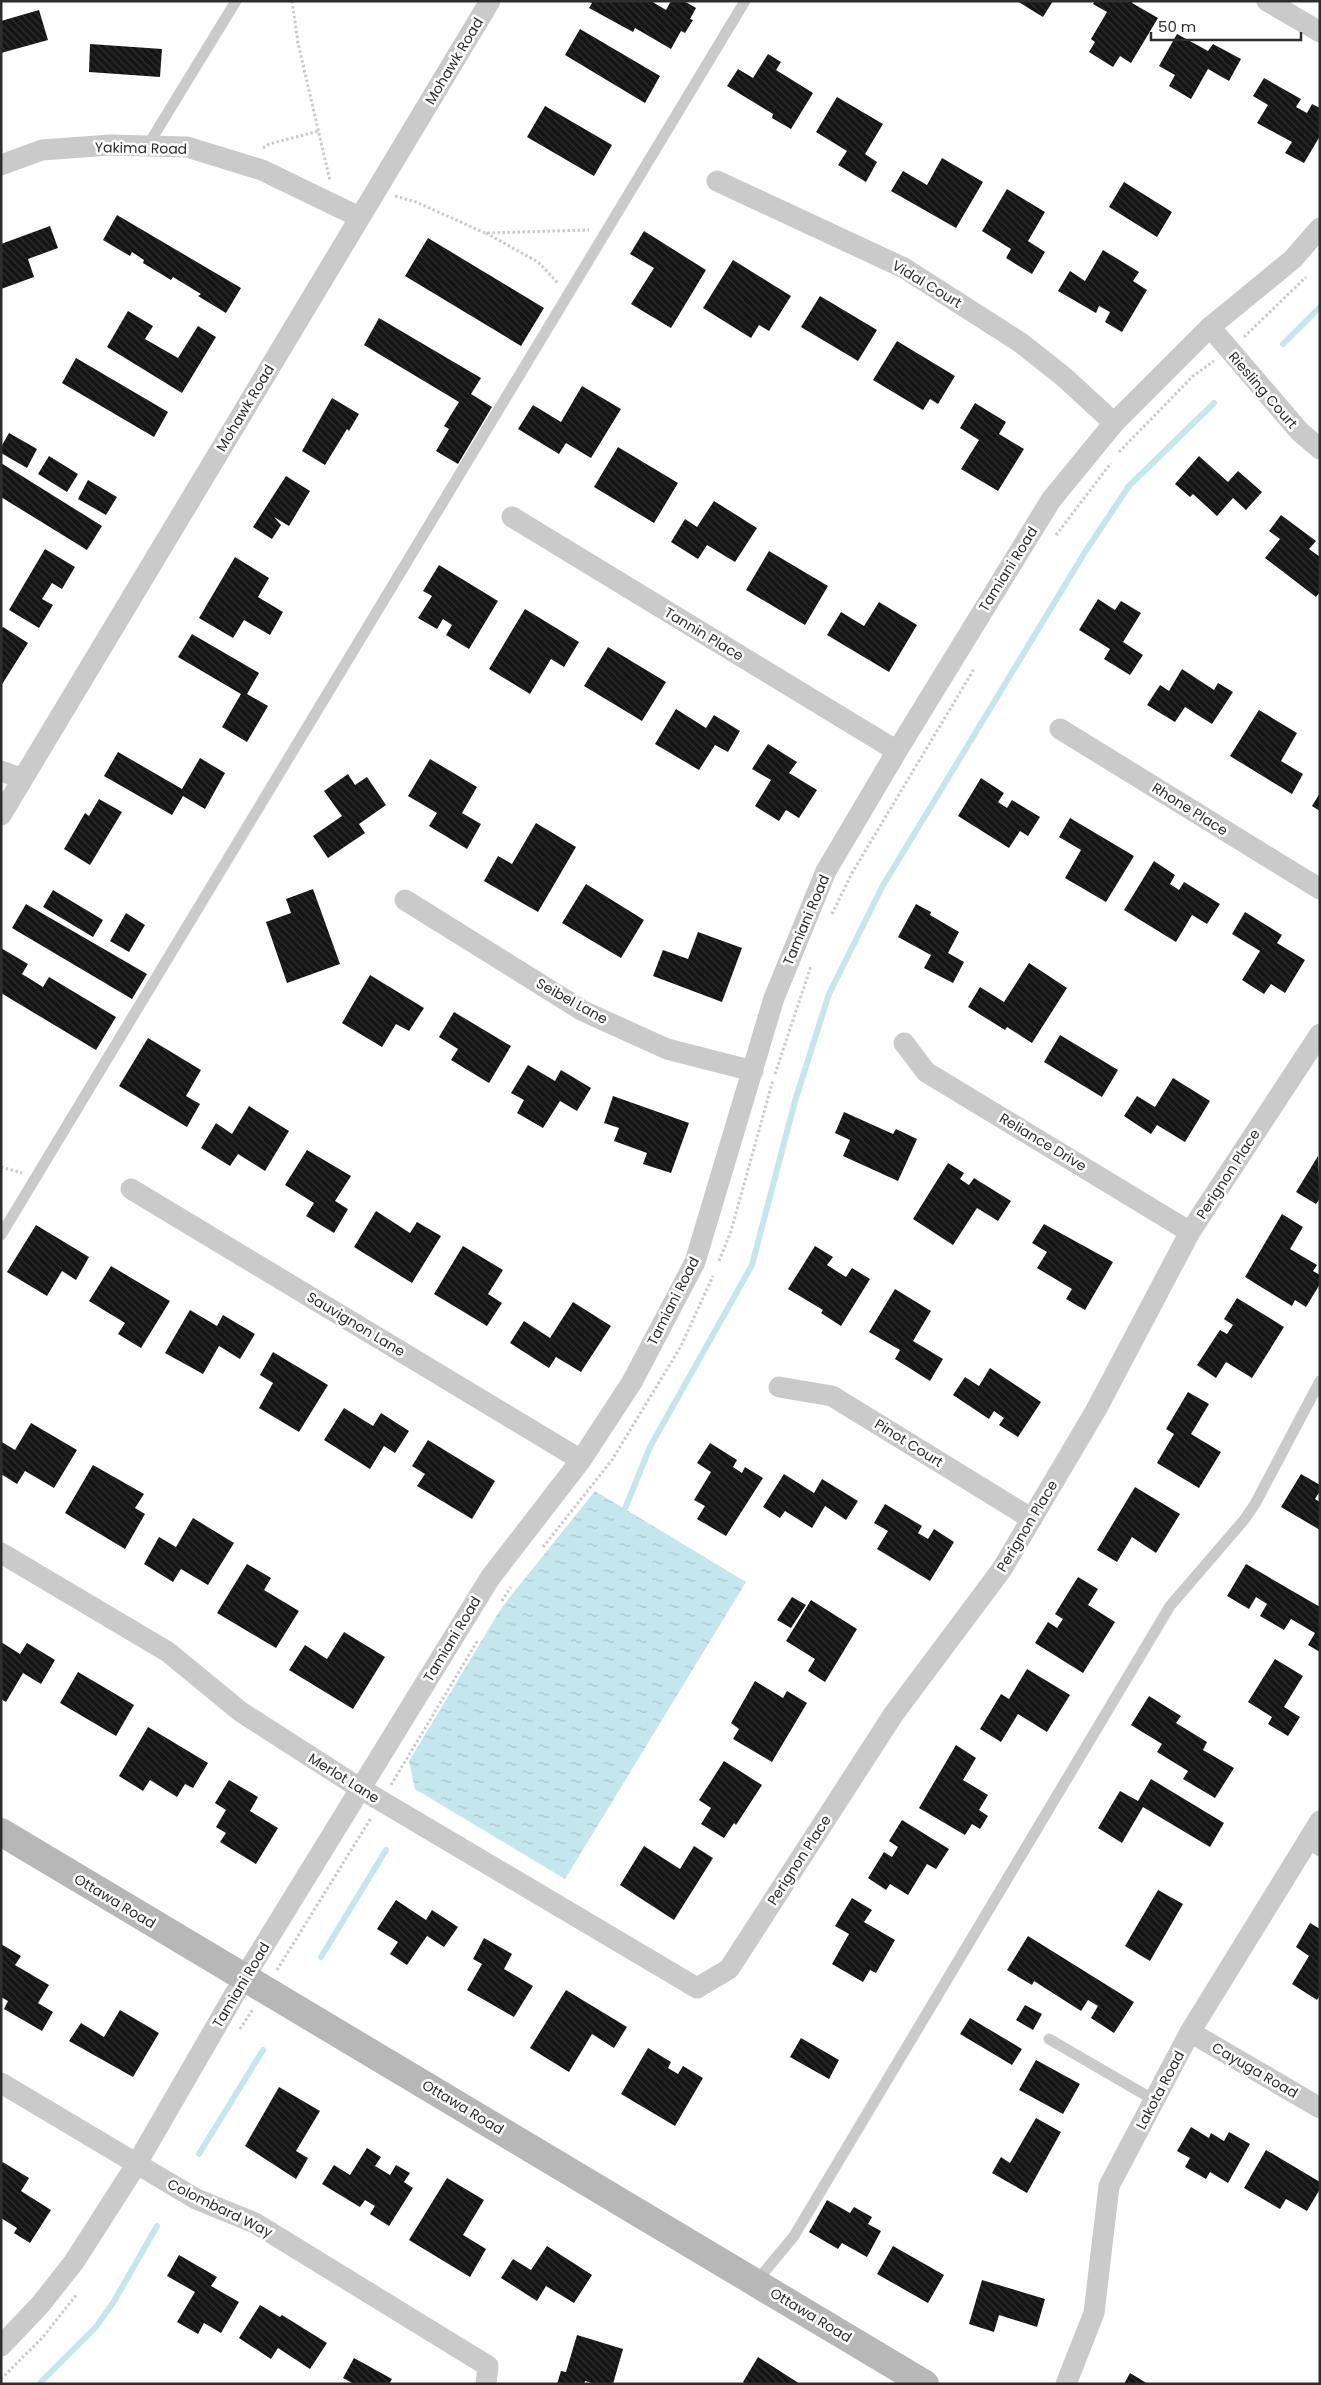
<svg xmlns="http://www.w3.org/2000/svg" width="1321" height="2385" font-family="Poppins,sans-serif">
	<defs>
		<pattern id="water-ripples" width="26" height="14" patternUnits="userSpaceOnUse" patternTransform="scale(1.25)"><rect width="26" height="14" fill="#c4e6ed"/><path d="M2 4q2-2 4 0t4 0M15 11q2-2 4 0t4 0" fill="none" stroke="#a9c6cc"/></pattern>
		<pattern id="building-back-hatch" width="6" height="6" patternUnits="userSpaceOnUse" patternTransform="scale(1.25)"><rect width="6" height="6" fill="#141414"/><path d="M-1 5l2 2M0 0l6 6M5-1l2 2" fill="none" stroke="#2e2e2e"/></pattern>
	</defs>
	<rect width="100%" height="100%" fill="#fff"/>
	<!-- water -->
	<path fill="url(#water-ripples)" d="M595 1491 746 1582 565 1879 415 1789 409 1761 502 1607Z"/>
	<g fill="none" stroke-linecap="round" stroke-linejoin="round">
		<!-- stream -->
		<path stroke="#c4e6ed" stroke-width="6" d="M1283 344 1320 307
			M622 1516 650 1447 752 1265 795 1101 829 994 882 887 1085 552 1129 486 1214 403
			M321 1957 386 1850
			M199 2154 263 2050
			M39 2384 95 2328 113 2303 157 2226"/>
	</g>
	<!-- building -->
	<path fill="url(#building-back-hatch)" d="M588 1H651L666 10 671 1H684L696 8 690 19 693 20 685 33 681 31 671 49 635 28 633 32 589 8 592 3Z
		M1017 1H1053L1043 17Z
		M1095 1H1133L1132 3 1158 18 1131 63 1120 56 1113 67 1089 52 1095 42 1091 39 1107 12 1093 4Z
		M39 10 48 40 1 53V21Z
		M580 29 660 76 645 103 565 55Z
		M1177 34 1208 51 1213 44 1241 59 1229 81 1208 69 1191 99 1169 86 1175 75 1159 66Z
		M90 44 162 49 160 77 89 72Z
		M768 54 781 62 776 70 813 93 791 129 772 118 773 114 727 86 738 69 753 78Z
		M1264 78 1301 99 1296 107 1307 113 1312 104 1320 108V136L1304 163 1285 153 1292 142 1257 123 1268 105 1253 96Z
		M837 97 883 124 865 154 877 162 866 182 838 165 847 151 816 132Z
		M545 106 612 145 594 176 527 137Z
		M942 158 983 182 956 228 891 191 903 171 927 185Z
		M1124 182 1172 212 1157 237 1109 207Z
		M1007 189 1045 212 1028 241 1045 252 1032 274 1006 258 1011 249 982 231Z
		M117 215 241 288 226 313 198 296 201 294 173 277 171 280 143 263 144 260 132 252 130 256 103 240Z
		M50 226 58 248 28 259 34 277 1 289V244Z
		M644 231 706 270 671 328 631 304 654 268 630 254Z
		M428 238 544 308 521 346 405 276Z
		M1103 250 1139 272 1133 281 1147 290 1122 332 1105 322 1110 312 1099 306 1096 313 1058 291 1070 271 1085 281Z
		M733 260 791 296 769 331 759 325 751 338 703 308Z
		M820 296 877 330 858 361 801 327Z
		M128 311 153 326 145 339 178 358 198 326 216 337 182 393 107 347Z
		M379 318 481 378 471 394 492 407 458 464 436 451 449 429 444 426 459 402 364 345Z
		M897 341 955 376 938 404 930 399 923 410 873 380Z
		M76 358 168 412 154 437 62 383Z
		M582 386 621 409 591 458 566 443 559 454 518 429 533 405 561 422Z
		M332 398 359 414 349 431 347 429 325 465 302 451Z
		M975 403 1006 422 999 434 1024 449 998 491 961 469 979 440 960 428Z
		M9 433 37 449 27 468 1 453V447Z
		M618 447 678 483 654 523 594 487Z
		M49 456 78 474 67 492 38 474Z
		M1199 456 1228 482 1238 471 1262 492 1246 510 1233 498 1217 516 1193 494 1190 497 1175 484Z
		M1 463 102 526 87 550 1 497Z
		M286 476 310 491 289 526 274 517 281 525 272 539 253 527Z
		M88 480 117 497 106 515 78 499Z
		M714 501 757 528 735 562 707 545 698 559 671 542 685 519 697 527Z
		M1281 515 1316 541 1309 549 1320 557V592L1316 597 1265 558 1280 539 1269 531Z
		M45 549 75 567 62 589 52 583 42 599 53 605 39 628 9 610Z
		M769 551 828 586 805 625 746 590Z
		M235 557 269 578 258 597 283 612 270 635 244 620 233 638 199 618Z
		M439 565 498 601 469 649 446 635 452 625 443 619 437 629 418 618 432 596 423 591Z
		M1098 599 1115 610 1121 601 1141 613 1123 642 1143 655 1130 675 1104 659 1110 649 1079 630Z
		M879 602 917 625 889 672 827 635 841 612 864 626Z
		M525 609 579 642 564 667 551 659 530 694 489 669Z
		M3 627 28 643 1 686V629Z
		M192 634 259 673 247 694 268 706 247 742 222 727 241 694 178 657Z
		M608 647 666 682 642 721 584 686Z
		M1182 669 1214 690 1218 683 1233 692 1212 724 1185 707 1175 722 1147 705 1160 685 1169 691Z
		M676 709 706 728 714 715 740 731 728 752 715 745 699 770 655 744Z
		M1259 710 1297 733 1281 761 1303 774 1292 794 1230 756Z
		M768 744 797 762 789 773 817 790 799 818 786 810 779 821 755 806 771 780 752 769Z
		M118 752 182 789 200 758 225 773 205 809 183 796 172 815 104 776Z
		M430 759 477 787 462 813 481 824 467 849 429 826 437 813 408 796Z
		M348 774 355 785 367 777 386 805 359 824 365 833 328 858 313 836 342 816 324 791Z
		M981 778 1004 793 998 802 1007 808 1012 800 1040 817 1028 836 1020 831 1009 848 958 816Z
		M1320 793V811L1312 806Z
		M99 799 122 812 90 865 64 849 85 813 89 816Z
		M1070 818 1134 856 1106 902 1065 878 1081 850 1059 837Z
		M536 823 576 847 538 912 484 881 498 856 512 864Z
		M1154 861 1175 875 1170 884 1179 890 1184 882 1220 904 1207 924 1192 915 1176 942 1124 910Z
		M586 884 644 920 621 958 562 923Z
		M313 889 340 964 287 983 266 922 291 913 286 899Z
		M53 890 103 920 93 937 43 907Z
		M26 904 147 974 132 999 12 928Z
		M916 904 931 912 930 915 959 932 948 953 964 962 953 983 924 968 931 955 898 937Z
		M1245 912 1282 935 1277 943 1305 960 1285 993 1271 984 1264 994 1242 980 1260 951 1232 934Z
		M126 913 145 925 129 952 110 941Z
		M698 932 742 948 722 1002 653 976 663 950 688 959Z
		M1 948 28 964 22 974 43 987 49 977 116 1017 96 1050 1 993Z
		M1029 963 1067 988 1032 1043 1007 1027 1005 1030 968 1007 980 987 1004 1002Z
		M370 975 424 1008 409 1031 396 1024 382 1047 342 1023Z
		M454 1012 511 1046 489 1083 451 1060 458 1049 439 1037Z
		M1060 1035 1118 1070 1102 1097 1044 1062Z
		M148 1038 201 1070 186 1096 200 1104 187 1127 119 1086Z
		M528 1065 555 1081 561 1070 591 1088 577 1111 560 1101 543 1128 517 1113 524 1100 511 1093Z
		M1173 1078 1210 1101 1185 1142 1157 1125 1151 1134 1124 1116 1137 1096 1155 1107Z
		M613 1096 689 1123 671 1173 643 1164 647 1153 614 1141 619 1128 604 1123Z
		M249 1106 289 1131 265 1171 238 1154 230 1166 201 1148 216 1123 232 1134Z
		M844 1112 893 1134 896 1129 917 1139 898 1181 843 1156 850 1140 835 1133Z
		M307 1150 351 1176 335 1201 348 1209 334 1233 306 1216 314 1203 285 1185Z
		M1318 1156 1320 1198 1316 1204 1296 1192Z
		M948 1163 964 1173 960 1179 969 1185 974 1178 1011 1201 998 1221 977 1208 953 1245 913 1219Z
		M376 1211 410 1233 417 1222 441 1236 412 1283 354 1247Z
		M1282 1214 1303 1227 1290 1249 1317 1265 1313 1271 1320 1275V1284L1306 1307 1295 1300 1292 1306 1245 1277Z
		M1044 1224 1113 1262 1085 1310 1066 1299 1072 1289 1037 1268 1047 1252 1032 1243Z
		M36 1225 89 1257 76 1280 62 1271 47 1296 7 1272Z
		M463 1246 503 1270 488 1294 502 1303 487 1326 434 1294Z
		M815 1246 833 1257 827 1265 846 1277 852 1268 870 1279 841 1326 821 1313 823 1310 788 1289Z
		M111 1266 170 1301 141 1348 118 1334 125 1323 89 1301Z
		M895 1289 931 1311 913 1341 943 1359 930 1381 895 1359 900 1350 869 1332Z
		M1237 1298 1284 1327 1252 1378 1226 1362 1216 1378 1197 1365 1220 1330 1227 1334 1233 1325 1224 1319Z
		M573 1302 611 1326 581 1372 556 1357 549 1368 510 1343 524 1321 550 1338Z
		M190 1310 217 1326 223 1315 255 1334 240 1359 219 1346 203 1374 165 1353Z
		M273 1352 328 1385 299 1432 259 1408 273 1383 260 1375Z
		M990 1368 1041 1402 1018 1437 999 1425 1004 1418 994 1411 989 1419 953 1395 965 1377 979 1386Z
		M1188 1392 1209 1404 1191 1434 1221 1452 1199 1488 1157 1463 1174 1434 1166 1429Z
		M344 1408 373 1426 381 1413 409 1431 395 1453 384 1446 370 1469 324 1440Z
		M31 1423 77 1450 54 1488 25 1471 17 1484 1 1474V1444L2 1442 15 1450Z
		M428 1440 495 1481 472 1519 417 1486 425 1474 412 1466Z
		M710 1443 737 1460 733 1467 742 1473 745 1467 763 1478 726 1536 697 1519 705 1506 694 1500 711 1472 697 1463Z
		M93 1465 144 1494 135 1508 145 1514 125 1549 65 1513Z
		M784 1474 814 1493 822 1479 858 1501 846 1520 825 1506 812 1528 785 1511 780 1518 763 1507Z
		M1301 1474 1320 1485V1491L1315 1499 1320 1502V1530L1281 1507Z
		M1135 1487 1180 1514 1156 1553 1132 1537 1117 1562 1097 1550Z
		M885 1504 922 1526 918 1533 928 1539 934 1529 954 1542 930 1581 877 1549 888 1531 874 1523Z
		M193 1518 234 1543 208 1585 181 1569 173 1582 144 1564 159 1537 176 1547Z
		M247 1564 271 1578 264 1590 299 1611 276 1648 217 1613Z
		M1246 1564 1320 1607V1652L1308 1645 1315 1633 1291 1619 1284 1630 1260 1616 1267 1604 1256 1597 1249 1609 1227 1596Z
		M1078 1577 1098 1589 1088 1605 1115 1622 1083 1673 1035 1643 1048 1622 1057 1628 1063 1619 1055 1614Z
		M792 1597 806 1605 791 1628 777 1620Z
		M811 1600 857 1629 825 1682 808 1671 815 1659 786 1641Z
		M344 1632 385 1657 353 1709 289 1670 305 1645 327 1659Z
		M1 1642 20 1654 27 1643 55 1660 41 1684 23 1673 6 1702 1 1699Z
		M1275 1659 1303 1676 1284 1707 1300 1717 1288 1736 1268 1724 1272 1717 1248 1702Z
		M1027 1669 1070 1695 1047 1732 1018 1714 1001 1742 980 1729 1001 1694 1009 1699Z
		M78 1672 134 1705 116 1736 60 1703Z
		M755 1681 783 1698 787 1691 807 1703 772 1762 733 1739 739 1729 731 1723Z
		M1149 1696 1181 1716 1176 1723 1207 1742 1203 1750 1234 1768 1215 1798 1183 1779 1188 1771 1157 1752 1162 1744 1131 1725Z
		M148 1727 208 1763 193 1788 185 1784 177 1797 150 1780 143 1791 119 1776Z
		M956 1745 976 1758 963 1780 988 1795 979 1810 988 1816 980 1829 972 1824 965 1835 919 1808Z
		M724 1761 762 1785 736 1825 734 1823 724 1838 701 1824 711 1808 699 1800Z
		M1151 1779 1224 1823 1210 1847 1143 1807 1122 1843 1098 1828 1120 1791 1138 1801Z
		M229 1780 258 1797 250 1811 278 1828 256 1864 220 1842 226 1833 216 1827 226 1810 215 1803Z
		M902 1820 949 1849 936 1869 927 1864 908 1895 890 1884 886 1890 868 1878 884 1852 892 1857 898 1847 889 1841Z
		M644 1846 680 1869 694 1846 713 1858 674 1920 620 1885Z
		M1158 1890 1183 1904 1150 1961 1125 1946Z
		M852 1898 872 1910 864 1922 895 1940 876 1973 870 1970 863 1982 832 1964 849 1934 835 1926Z
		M396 1900 426 1920 432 1910 458 1927 444 1947 427 1936 407 1965 390 1954 398 1942 377 1929Z
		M1310 1923 1320 1929V1995L1317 2000 1292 1984 1309 1956 1296 1947Z
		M1028 1936 1134 2002 1114 2033 1091 2018 1098 2006 1088 2000 1081 2011 1034 1981 1032 1985 1007 1970Z
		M484 1938 512 1954 504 1969 533 1986 514 2017 467 1990 482 1964 473 1959Z
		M1 1944 21 1956 15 1965 49 1985 38 2003 53 2012 42 2031 4 2009 8 2001 1 1997Z
		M566 1990 627 2027 614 2048 592 2034 569 2072 530 2048Z
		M1025 2005 1042 2014 1033 2030 1016 2020Z
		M120 2010 159 2033 133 2077 69 2041 81 2023 104 2037Z
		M970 2018 1022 2049 1012 2065 960 2034Z
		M801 2038 839 2060 829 2079 790 2057Z
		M648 2048 671 2062 668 2068 678 2074 683 2066 703 2078 675 2126 621 2094Z
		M1036 2060 1080 2084 1063 2114 1019 2090Z
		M279 2087 320 2111 296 2151 308 2158 296 2179 245 2146Z
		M1036 2118 1061 2132 1027 2193 992 2173 1001 2157 1010 2163Z
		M1191 2127 1209 2138 1211 2133 1224 2141 1229 2132 1250 2144 1228 2183 1210 2172 1206 2179 1185 2167 1190 2158 1177 2151Z
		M367 2148 381 2157 375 2166 390 2175 396 2165 410 2173 404 2182 413 2188 389 2226 370 2214 375 2206 365 2200 360 2207 322 2184 334 2165 350 2175Z
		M1266 2150 1320 2182V2189L1307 2211 1286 2199 1280 2209 1244 2188Z
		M1 2161 29 2178 21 2191 51 2210 30 2243 14 2233 17 2228 1 2218Z
		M447 2178 484 2200 463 2235 486 2249 470 2277 409 2240Z
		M827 2200 850 2213 854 2207 872 2217 868 2224 881 2231 867 2257 842 2243 838 2249 809 2232Z
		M547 2246 592 2275 574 2303 546 2286 537 2301 501 2278 513 2259 531 2270Z
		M893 2246 944 2275 928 2303 877 2274Z
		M179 2255 217 2277 211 2286 239 2302 221 2333 204 2323 198 2334 177 2322 195 2292 167 2276Z
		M982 2280 1045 2299 1037 2327 999 2315 994 2332 969 2324Z
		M260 2305 280 2317 282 2315 327 2343 310 2369 278 2348 271 2359 239 2338Z
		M577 2335 623 2349 613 2384H595L585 2381 584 2384H557L561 2371 566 2372Z
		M758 2357 800 2384H745L743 2382Z
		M354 2358 392 2379 389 2384H354L343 2378Z
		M1130 2373 1148 2384H1124Z"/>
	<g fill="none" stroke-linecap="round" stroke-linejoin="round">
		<!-- path -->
		<path stroke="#cacaca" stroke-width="3" stroke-dasharray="2.5 2.5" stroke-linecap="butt" d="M292 1 298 43 330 181
			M263 148 269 144 319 131
			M395 196 416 202 485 233 589 230
			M486 233 538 262 558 283
			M1244 337 1306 277
			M1119 452 1193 376 1214 361
			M1056 535 1111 463
			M832 914 852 873 974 669
			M775 1074 811 966
			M1 1167 22 1173
			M719 1261 731 1231 773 1080
			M543 1547 612 1460 681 1346 713 1276
			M502 1601 511 1587
			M391 1785 478 1640
			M277 1970 371 1818
			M240 2029 253 2009
			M1 2379 43 2337 77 2294"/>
		<!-- lane -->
		<path stroke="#cacaca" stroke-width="11" d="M148 145 236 1
			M1 1235 745 1
			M1306 1843 1320 1851
			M1049 2039 1154 2100
			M756 2282 794 2236 1170 1606 1244 1520 1255 1504 1320 1381"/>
		<!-- street -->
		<path stroke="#cacaca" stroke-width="21" d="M1267 1 1320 32
			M1 165 42 150 110 145 187 147 262 170 359 217
			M717 181 904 268 1021 343 1064 377 1114 423
			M1210 327 1300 432 1320 449
			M512 517 897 751
			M1060 729 1320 889
			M1 771 23 779
			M1 815 490 1
			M405 900 583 1011 667 1049 753 1071
			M904 1043 926 1072 1190 1232
			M131 1189 581 1460
			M779 1387 832 1396 1032 1519
			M1 1553 168 1652 241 1712 361 1789 697 1988 729 1969 893 1715 1002 1569 1096 1410 1190 1232 1320 1034
			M1190 2032 1320 2108
			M1 2083 196 2199 255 2223 488 2366 486 2384
			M1 2346 40 2305 74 2262 136 2165 244 1978 490 1578 581 1460 632 1382 695 1262 774 998 826 871 897 751 1051 500 1114 423 1210 327 1293 259 1320 228
			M1066 2384 1094 2313 1109 2186 1190 2032 1320 1821"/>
		<!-- secondary -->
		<path stroke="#b7b7b7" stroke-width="28" d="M1 1832 925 2384"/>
	</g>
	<g text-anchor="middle" stroke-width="5" stroke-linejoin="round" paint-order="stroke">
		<!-- street labels -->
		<g font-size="14" fill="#2d2d2d" stroke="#fff">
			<text transform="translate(454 61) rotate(-59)" y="5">Mohawk Road</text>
			<text transform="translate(141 148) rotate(1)" y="5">Yakima Road</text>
			<text transform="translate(927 284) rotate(31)" y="5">Vidal Court</text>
			<text transform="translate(1263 390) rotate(49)" y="5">Riesling Court</text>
			<text transform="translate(245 408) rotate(-59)" y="5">Mohawk Road</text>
			<text transform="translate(1008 569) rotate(-58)" y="5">Tamiani Road</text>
			<text transform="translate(704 634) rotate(31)" y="5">Tannin Place</text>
			<text transform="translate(1190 809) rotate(32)" y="5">Rhone Place</text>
			<text transform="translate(806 920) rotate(-67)" y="5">Tamiani Road</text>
			<text transform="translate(572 1001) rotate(29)" y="5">Seibel Lane</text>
			<text transform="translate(1043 1142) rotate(31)" y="5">Reliance Drive</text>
			<text transform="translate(1228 1174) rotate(-57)" y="5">Perignon Place</text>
			<text transform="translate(673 1301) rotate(-63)" y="5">Tamiani Road</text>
			<text transform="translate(356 1324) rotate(31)" y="5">Sauvignon Lane</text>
			<text transform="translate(909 1443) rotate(32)" y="5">Pinot Court</text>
			<text transform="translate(1027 1526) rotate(-59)" y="5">Perignon Place</text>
			<text transform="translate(452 1639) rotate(-59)" y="5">Tamiani Road</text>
			<text transform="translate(344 1778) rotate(32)" y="5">Merlot Lane</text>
			<text transform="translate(799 1860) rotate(-57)" y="5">Perignon Place</text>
			<text transform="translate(115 1901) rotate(31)" y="5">Ottawa Road</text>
			<text transform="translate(241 1985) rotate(-59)" y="5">Tamiani Road</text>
			<text transform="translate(1255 2070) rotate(30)" y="5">Cayuga Road</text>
			<text transform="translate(1160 2090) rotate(-62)" y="5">Lakota Road</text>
			<text transform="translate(463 2107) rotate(31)" y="5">Ottawa Road</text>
			<text transform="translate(220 2208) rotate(26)" y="5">Colombard Way</text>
			<text transform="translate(811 2315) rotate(31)" y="5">Ottawa Road</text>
		</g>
	</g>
	<!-- border -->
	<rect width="1321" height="2385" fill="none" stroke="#2d2d2d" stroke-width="5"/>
	<!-- scale -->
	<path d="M1151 32v8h150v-8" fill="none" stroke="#2d2d2d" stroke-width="2.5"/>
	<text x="1158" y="32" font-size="15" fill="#2d2d2d" stroke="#ffffff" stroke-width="4" paint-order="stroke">50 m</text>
</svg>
